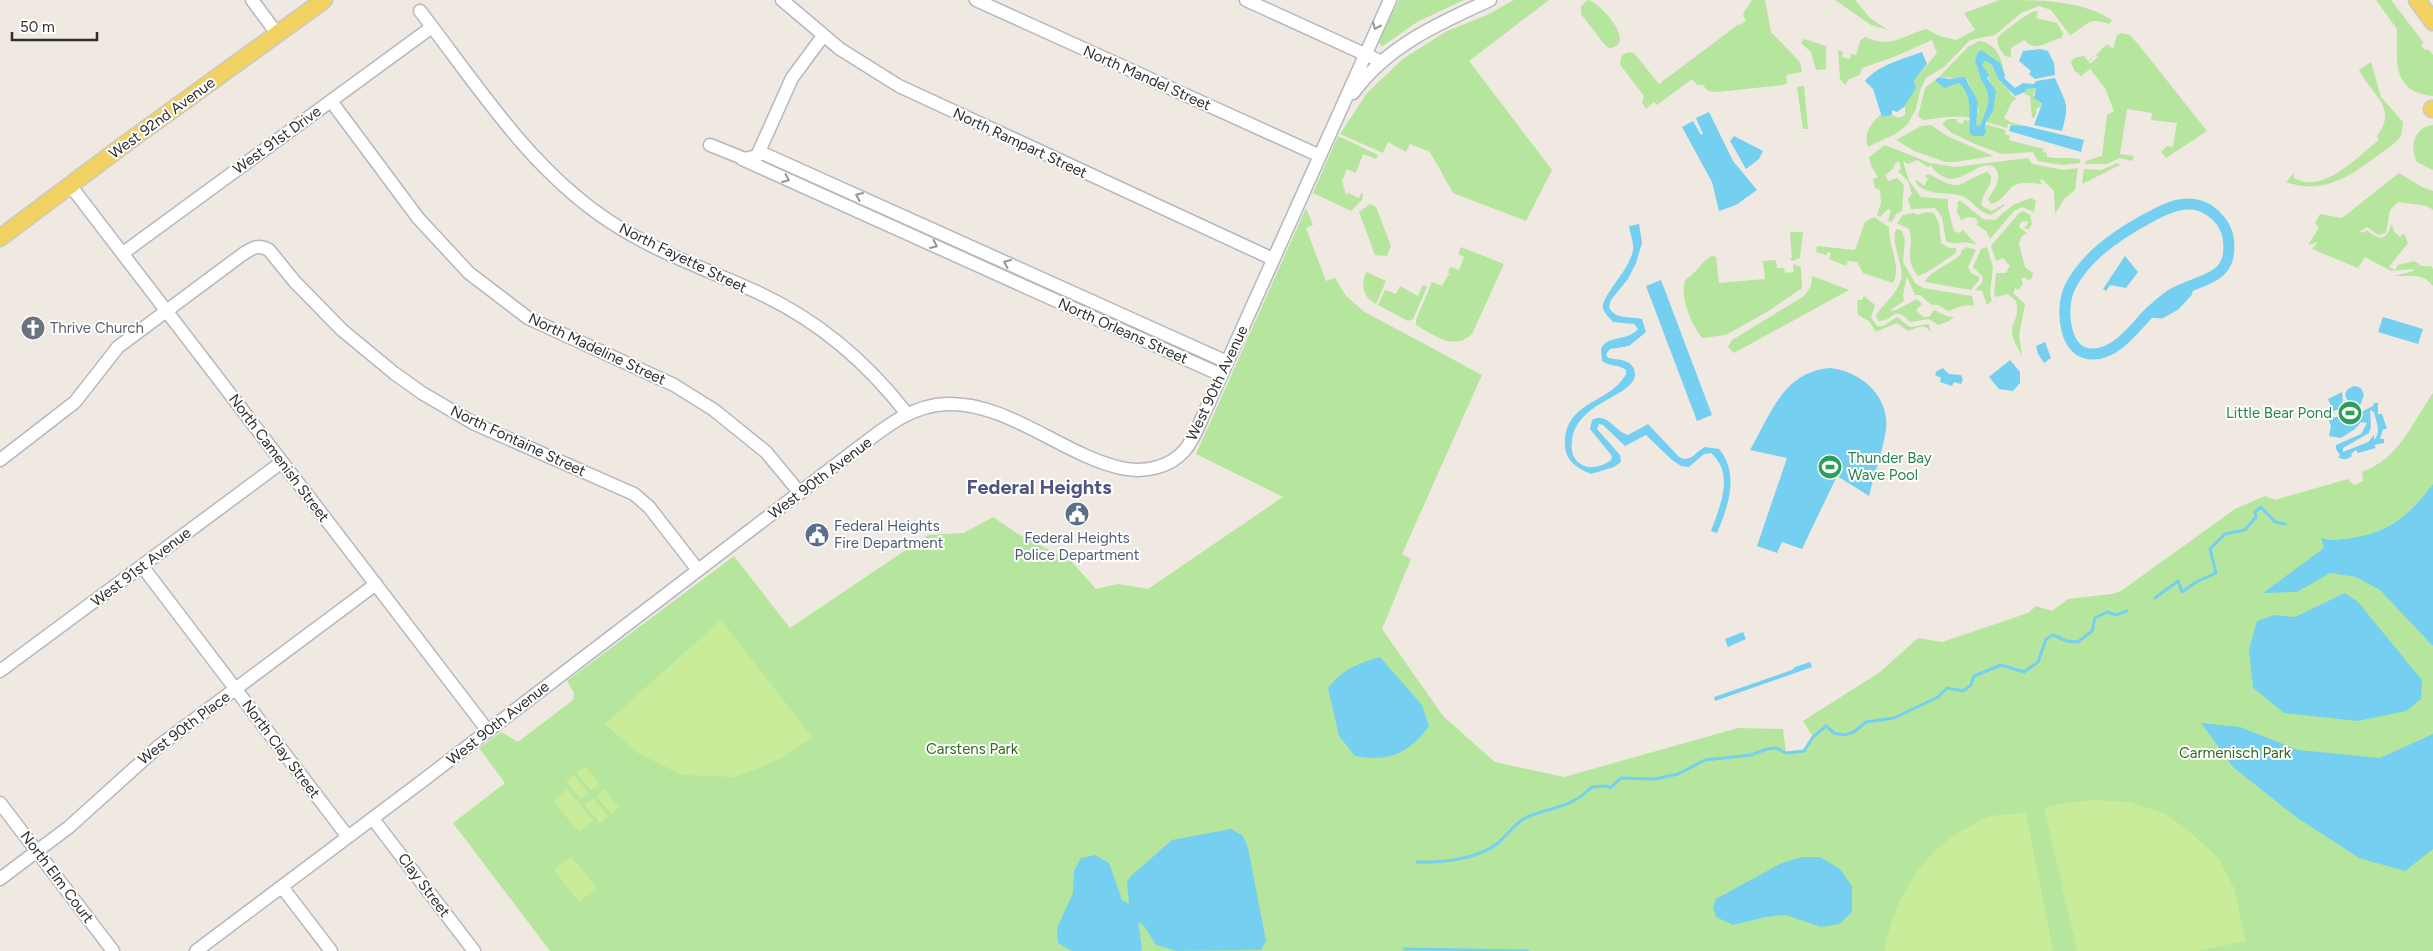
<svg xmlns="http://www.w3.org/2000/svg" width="2433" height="951" font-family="Figtree,sans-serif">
	<rect width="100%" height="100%" fill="#efe9e1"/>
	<!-- green -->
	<path fill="#b6e59e" d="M1399 0H1464L1417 22 1383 46 1380 45 1379 40Z
		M1514 0H1549L1469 61 1552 170 1526 221 1453 193 1430 152 1410 144 1406 152 1388 142 1383 153 1340 134 1367 93 1404 58 1447 31 1487 15Z
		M1588 0C1599 1 1639 45 1609 48L1605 45 1581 14V6Z
		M1752 0H1765L1771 32 1800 62 1802 72 1786 75 1787 83 1783 85 1718 92 1708 91 1703 85H1697L1692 79 1657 105 1654 102 1646 109 1642 102 1644 96 1621 66C1618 57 1625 50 1634 53L1659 84 1739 24 1740 25 1746 21 1743 14Z
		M1835 0H1855L1870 18 1888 30 1871 25Z
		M2000 0C2041 0 2080 0 2112 20L2109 24C2087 16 2089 25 2070 35L2051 10 2039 6 2021 13 1995 35 1970 40 1944 67 1926 78 1920 91 1916 109 1907 125 1895 134 1868 147C1863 132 1871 124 1881 114L1883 117 1892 115 1899 118 1905 115V104L1916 88 1914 81 1937 53 1932 40 1894 57 1862 68 1860 75 1849 79 1845 85 1840 79 1838 50 1843 52 1842 57 1850 59 1851 54 1856 55 1860 41 1865 37C1891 49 1902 36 1926 29L1940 36 1956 40 1975 30 1964 13Z
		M2376 0H2391L2424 43 2421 45 2425 50 2428 49 2433 55V96C2391 92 2397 60 2397 29Z
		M2035 11 2038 12 2036 18 2057 23 2063 33 2062 38C2047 40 2037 54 2024 40L2011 48V57L2005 56 1999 48 1997 38C2004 32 2027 13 2035 11Z
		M2121 33 2130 35 2138 44 2207 131 2166 158 2161 152 2167 146 2173 147 2177 123 2151 120 2152 113 2127 109 2120 154 2134 156 2132 161 2120 158 2107 164H2085L2086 161 2102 156 2107 115 2114 111 2105 88 2090 69 2081 76 2074 70 2071 62 2074 58 2084 56 2088 61 2094 56 2088 63H2091L2098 57 2096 55 2107 44 2113 49 2117 35Z
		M1804 39 1826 46V69L1816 70 1811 52 1801 43Z
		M1979 41C1995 42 2002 59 2004 72L1999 63 1985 53C1973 78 1986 75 1990 96 1991 106 1983 117 1980 127L1976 125V114L1979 110 1967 79 1939 77 1968 47Z
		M1985 60C1994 64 1994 71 1999 79 2002 86 2009 88 2011 95L2017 98 2012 102 2004 118 2010 122 2026 126 2008 124 2007 128 1986 122C1999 95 1994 89 1982 65Z
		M2371 62 2381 97 2403 122 2401 136C2395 144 2385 150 2377 156 2349 177 2322 195 2286 182L2294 173V178C2323 195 2357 157 2379 140L2377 136C2399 107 2371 95 2359 70Z
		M1935 80 1946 87 1959 83C1969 93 1970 104 1971 118 1954 115 1940 118 1923 120L1918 116 1925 88Z
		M1804 86 1808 129H1803L1797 87Z
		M2036 88 2033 95 2042 106 2037 108 2035 117 2032 118 2030 96 2024 94 2027 89Z
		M1948 119H1957V122L1963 124 1964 120 1971 121V127L1986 130 1985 124 2006 130 2005 134 2010 136 2009 140 2044 149 2043 152 2047 153V157C2059 159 2068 157 2080 159V163L2062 165 2038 161 2033 152 2002 154 1975 144 1952 133 1942 124Z
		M1931 125 1947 136 1993 156 1955 162H1945L1914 151 1896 140 1921 126Z
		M2433 125V170L2417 162C2409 147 2414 127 2433 125Z
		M1338 136 1378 155 1376 159 1363 154 1356 173 1347 169 1342 181 1346 195 1348 193 1359 198 1361 193 1363 194 1362 200 1351 211 1313 193Z
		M1885 145 1930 163 1929 168 1917 160 1908 164 1903 161 1909 181 1921 197 1948 199V208L1954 231 1959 233 1963 230 1977 245C1963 239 1956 246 1946 241L1942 217 1935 208 1911 209 1908 199 1912 194 1908 181 1898 171 1901 169 1899 161 1894 165 1893 169 1885 175 1888 181 1897 178 1904 185 1902 211 1896 214 1892 222 1888 221 1891 210 1888 209 1880 217 1877 215 1881 203 1880 190 1875 188 1873 179 1878 177 1871 166 1869 157Z
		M2028 158 2032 164 2063 170 2078 168 2075 190 2065 198 2055 214 2054 191 2042 179 2040 181 2042 184C2031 183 2020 181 2013 186 2006 192 2001 202 1991 204L1988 199C1995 189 2004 176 1993 166 1973 160 1956 198 1930 165V163L1955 167Z
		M2118 163 2120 165 2082 184 2084 169 2101 170Z
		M1987 172 1991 176C1992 188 1980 194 1982 206L1992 211 2004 204V206L1991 215C1978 213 1973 200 1962 196 1946 191 1925 197 1915 181L1917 180 1924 186 1928 179 1925 176 1929 174C1964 194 1955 183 1987 172Z
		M2399 173 2422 187 2433 191V210L2427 206 2398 202 2390 210 2386 233 2378 235 2367 227 2360 231 2362 233 2367 230C2382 243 2387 238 2392 223L2393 230 2400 237 2404 233 2408 243 2389 267 2395 270 2398 265 2414 261 2422 266H2431L2433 269V286C2422 271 2408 277 2394 276L2414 271 2413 269 2391 271 2365 257 2358 268 2312 249 2318 242 2308 245 2319 228 2315 223 2320 214 2342 218Z
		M2031 198 2036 201 2034 212 2022 207 2014 211 1990 239 1986 231 1976 224 1978 223 1976 218 1968 217 1961 220 1957 212 1958 201H1961L1983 219 1995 220 2013 205Z
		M1370 204 1376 207 1391 246 1387 256 1375 255 1359 212Z
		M1306 208 1313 225 1306 228 1326 281 1335 278 1346 296 1363 311 1482 375 1402 554 1411 559 1382 629 1443 716 1495 762 1564 777 1738 728 1783 729 1786 753 1804 751 1813 737 1803 721 1880 672 1918 638 1942 642 2028 613 2036 606 2052 611 2068 599 2112 594 2121 591 2235 509 2265 496 2275 500 2348 479 2354 485 2363 481 2362 472C2400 458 2411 424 2433 393V951H550L453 823 505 783 479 748 501 732 518 742 573 700 574 693 567 681 734 556 790 628 928 535 964 533 993 517 1018 534 1071 561 1096 589 1119 584 1148 589 1283 497 1196 454Z
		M2023 211 2030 215 2032 224 2029 229H2026L2024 227 2027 226 2028 221 2021 222 2019 227 2027 233 2021 237 2019 244 2025 267 2033 273 2032 279 2027 280 2025 277 2021 279 2023 284 2018 290 2015 288 2013 293 2025 304 2019 336 2022 355C2000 321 2022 327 2016 301L2008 294 1996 297 1994 294 1996 273H2006L2010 266 2003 258 1996 261 1991 246 2018 214Z
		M1927 212 1934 213 1939 224 1941 243 1949 248H1956V253L1929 271 1918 276C1903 257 1915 248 1909 229L1897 223 1903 215 1914 213 1917 215Z
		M1874 217 1889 227C1888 245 1902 267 1893 283L1863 273 1857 262 1848 261 1846 266 1829 259 1831 253 1828 252 1826 255 1816 252 1817 246 1855 250 1865 222Z
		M1896 229 1902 231 1905 240 1903 262 1915 283 1923 288 1972 296 1974 305 1962 306 1948 311 1938 305H1932L1920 295H1915L1907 277 1903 295 1904 301 1889 311 1896 310 1917 299 1922 304 1916 310 1923 317H1929L1934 310 1947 316 1954 317 1949 321 1938 325 1929 319 1910 322C1892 303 1895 322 1878 321L1876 315C1884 304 1897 293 1901 280 1905 263 1890 246 1896 229Z
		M1790 232H1803L1800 258 1792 261 1790 258H1792Z
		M1461 247 1504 264 1472 334C1453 351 1435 336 1416 325V320L1432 282 1442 286 1448 275 1451 276 1448 273 1450 267 1459 270 1464 257 1458 254Z
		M1966 247 1976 250 1968 267 1971 273 1979 277V280L1971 290 1925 282C1931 270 1951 264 1961 254V251Z
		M1987 247 1993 267 1990 294 1992 300 1987 305 1982 291 1975 290 1982 283 1983 277 1973 267 1981 249Z
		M1712 256 1716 257 1719 283 1765 279 1763 261 1776 260 1777 268H1784L1785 273 1794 272 1793 264 1801 267 1802 288 1770 310 1726 335 1703 338C1692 328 1678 293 1686 279 1698 273 1700 261 1712 256Z
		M1366 272 1386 281 1376 304C1362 296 1361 286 1366 272Z
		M1812 276 1849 290 1734 353 1728 347 1732 340 1804 296 1811 286Z
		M1423 285 1427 287 1413 319 1408 321 1378 305 1385 290 1396 294 1400 286 1418 296Z
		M1864 296 1875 305 1871 317 1877 326H1883L1897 317 1910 327 1929 324 1931 333C1924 321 1917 329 1908 331L1897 323 1876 332 1869 321 1858 315 1857 300H1862Z"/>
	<!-- pitch -->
	<path fill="#c9ec9a" d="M721 620 812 737 778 760 735 777 682 775 636 752 605 724Z
		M585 766 600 784 591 790 577 773Z
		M574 775 589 793 581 799 566 782Z
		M567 789 593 820 579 832 553 801Z
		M604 789 619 807 611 814 596 796Z
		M593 798 608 816 600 823 585 805Z
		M2096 800 2128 802 2164 813 2190 832 2219 859 2234 888 2246 941 2197 951H2077L2044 808 2064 803Z
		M2026 813 2053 951H1884C1894 899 1922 851 1970 826 1976 823 1982 819 1988 817 1999 814 2014 814 2026 813Z
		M571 856 597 888 579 902 554 870Z"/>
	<!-- water -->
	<path fill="#75cff0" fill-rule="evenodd" d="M2040 49 2048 51 2054 63 2055 75 2035 79 2029 74 2031 71 2019 61 2023 51Z
		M1981 50 2000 63 2005 75 2004 78 2015 88 2023 83 2034 84 2036 81 2055 78C2066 105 2070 101 2062 131L2034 125 2042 104 2034 98 2036 88 2027 89 2025 92 2015 96 1999 80 1992 65 1985 60 1982 65 1989 75 1987 78 1996 91 1993 111 1985 124 1986 133 1983 136H1973L1970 134C1968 114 1974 98 1959 83L1944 88 1935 80 1939 77 1949 79 1965 77C1969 86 1974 93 1978 102L1976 125 1980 126C1988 105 1994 99 1981 79 1979 75 1979 69 1975 62L1977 54Z
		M1922 52 1927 64 1914 81 1916 88 1904 107 1897 112 1892 110V115L1882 117 1873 89 1865 81C1878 65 1903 59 1922 52Z
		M1709 112 1733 161 1757 190 1736 205 1719 211 1712 182 1682 127 1693 121 1701 135 1703 134 1696 118Z
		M2011 125 2026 126 2084 140 2081 152 2009 131Z
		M1734 136 1763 151 1759 159 1746 169 1730 141Z
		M1639 224 1642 243 1636 263 1628 279 1611 300 1609 307C1615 320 1629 316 1642 319L1646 332 1629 346 1610 349 1606 354 1608 358C1619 360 1634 359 1635 374 1635 397 1575 401 1572 442 1571 448 1572 455 1576 460 1586 471 1600 468 1611 460L1612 456 1590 429 1592 420C1608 412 1614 431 1628 435L1648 424 1679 457C1691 463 1694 453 1705 447L1719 449C1740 474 1728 507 1717 533L1711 531C1720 506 1735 474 1711 453L1704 454 1689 467 1681 466 1672 460 1646 435 1625 446 1603 425 1599 424 1597 429 1620 455 1621 462 1614 467 1591 474C1577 468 1565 461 1565 444 1565 400 1610 404 1626 374V370C1618 364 1610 367 1602 361L1601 349C1607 335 1629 341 1638 329L1634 324 1613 322C1610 318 1605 314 1603 309 1600 297 1630 270 1633 250 1634 243 1630 233 1629 226Z
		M2125 256 2138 272 2126 288 2110 285 2106 291 2103 289Z
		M1661 280 1712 415 1697 421 1646 286Z
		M2383 317 2423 329 2418 344 2378 332Z
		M2045 342 2051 358 2044 363 2038 354 2036 346Z
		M2010 360 2020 372V383L2013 391 1999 389 1989 377Z
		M1830 368C1860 371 1890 396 1886 429 1883 451 1874 474 1869 496L1837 476 1802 549 1782 542 1777 553 1757 546 1787 458 1750 450C1771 414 1783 372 1830 368Z
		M1943 368 1949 374 1961 375 1963 379 1961 384 1954 382 1952 386 1940 382 1941 378 1935 375 1937 371Z
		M2354 386 2361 388 2364 395 2357 414 2373 406 2374 403H2378V414H2382L2387 429H2383L2380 439H2384V443L2374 445 2376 448 2358 453 2356 450 2351 454 2352 456C2347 460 2343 460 2338 457L2340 455 2336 449V445L2361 434 2367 423 2361 422 2355 429 2341 438 2329 436 2331 426 2329 420 2335 417H2342L2344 414 2340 412 2341 409 2333 411 2328 399 2342 392 2343 402 2350 407 2345 394 2348 389ZM2370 410 2374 412C2376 422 2382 431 2374 440V435L2368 442 2343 452V448L2369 433 2371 427Z
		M2433 484V646L2380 590 2356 577 2330 573 2297 592 2263 593 2324 548 2321 538C2332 541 2340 540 2352 538 2389 533 2411 514 2433 484Z
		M2345 593 2358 602 2422 680 2421 699 2406 711 2358 721 2284 713 2253 688 2249 649 2257 621 2274 615 2295 617Z
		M1743 632 1746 639 1728 647 1725 639Z
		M1380 657 1422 705 1429 726C1409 754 1388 762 1355 756L1339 736 1328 688C1343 669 1357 664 1380 657Z
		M1810 662 1812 667 1715 701 1714 697 1792 670 1795 667Z
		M2201 723 2240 727 2298 750 2380 758 2433 734V849L2405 871 2359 858 2296 817 2233 767Z
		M1231 829 1243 836 1248 848 1266 941 1261 950 1177 951 1156 945 1144 926 1138 922 1142 948 1141 951H1072L1058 943 1057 928 1073 893 1074 871 1081 858 1095 855 1109 863 1122 900 1129 904 1127 882 1130 877 1172 840Z
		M1803 857H1820L1840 869 1852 886V912L1839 924 1821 927 1786 915 1766 917 1733 925 1716 917 1713 907 1716 899 1782 863Z"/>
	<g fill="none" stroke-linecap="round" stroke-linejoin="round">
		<!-- stream -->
		<path stroke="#75cff0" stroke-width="3" d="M2155 598 2178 581 2182 592 2196 582 2216 573 2210 549 2225 534 2245 530 2256 517 2255 512 2261 507 2275 522 2285 524
			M1417 862C1442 863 1478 859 1498 843 1507 835 1516 822 1527 817 1554 806 1569 809 1592 787L1606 786 1610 788 1621 778 1655 779 1678 774 1705 760 1751 755 1767 749 1776 748 1786 753 1804 751 1813 737 1826 726 1834 733 1844 735 1854 732 1866 722 1894 718 1938 697 1947 688 1963 691 1971 685 1974 676 2001 665 2024 672 2038 662 2046 639 2053 635 2067 641 2078 642 2092 631 2095 618 2107 612 2116 615 2127 611
			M1404 949 1528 951"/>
		<!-- canal -->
		<path stroke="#75cff0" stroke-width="11" d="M2150 312C2158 305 2165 298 2174 293 2202 278 2235 280 2228 237 2226 226 2218 216 2209 210 2190 198 2170 206 2152 216 2121 232 2086 255 2070 287 2060 307 2063 356 2094 354 2118 353 2135 327 2150 312L2161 313 2175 305 2187 292V288"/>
		<defs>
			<path id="minor" d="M252 0 278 35
				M782 0 840 49 899 86 1273 259
				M976 0 1318 155
				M1246 0 1382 62
				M420 11C478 86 529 168 609 221 655 252 709 270 759 293 819 321 867 362 907 414
				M1353 93C1387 46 1439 23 1490 0
				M331 101 418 218 469 273 528 318 674 385 714 410 766 452 800 493
				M710 145 745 159 757 156 792 78 823 36
				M760 152 1227 362
				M742 159 1221 375
				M70 185 488 731
				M123 253 432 27
				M0 460 75 402 118 347 243 254C252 248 258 244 269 250L295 282 342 330 394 373 422 393 475 424 634 494 649 507 698 570
				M142 566 348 837
				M0 671 282 462
				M0 803 113 951
				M373 819 474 951
				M0 879 69 827 159 746 376 584
				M282 887 331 951
				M196 951 421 782 854 451C882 430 910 405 947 404 1008 402 1063 455 1121 468 1143 473 1169 468 1184 451 1195 439 1200 421 1207 407L1390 0"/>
			<path id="major" d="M2417 0 2433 22
				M2432 109H2433
				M0 238 121 147 324 0"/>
		</defs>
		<!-- minor casing -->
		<use href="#minor" stroke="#b4b7c1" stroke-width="15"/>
		<!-- major casing -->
		<use href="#major" stroke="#c9c9c9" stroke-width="19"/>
		<!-- minor -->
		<use href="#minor" stroke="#fff" stroke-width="12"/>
		<!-- major -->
		<use href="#major" stroke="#f2d163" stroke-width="16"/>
	</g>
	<!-- one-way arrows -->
	<defs><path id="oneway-chevron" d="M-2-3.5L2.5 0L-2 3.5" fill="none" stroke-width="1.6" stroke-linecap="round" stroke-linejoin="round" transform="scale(1.25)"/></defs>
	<g stroke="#969696">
		<use href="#oneway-chevron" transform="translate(1376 26) rotate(114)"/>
		<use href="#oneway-chevron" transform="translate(786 179) rotate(24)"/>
		<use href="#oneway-chevron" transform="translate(859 196) rotate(-156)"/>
		<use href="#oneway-chevron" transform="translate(934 245) rotate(24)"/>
		<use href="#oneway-chevron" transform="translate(1007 263) rotate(-156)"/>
	</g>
	<!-- icons -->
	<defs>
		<symbol id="church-disc" viewBox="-11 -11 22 22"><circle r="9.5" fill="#6b7280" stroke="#fff"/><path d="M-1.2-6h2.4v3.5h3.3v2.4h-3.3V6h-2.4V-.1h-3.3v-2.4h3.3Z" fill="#fff"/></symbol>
		<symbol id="stadium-disc" viewBox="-11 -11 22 22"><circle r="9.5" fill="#2e9e5b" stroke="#fff"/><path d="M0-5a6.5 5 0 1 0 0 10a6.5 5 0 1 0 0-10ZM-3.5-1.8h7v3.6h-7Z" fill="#fff"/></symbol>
		<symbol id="civic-disc" viewBox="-11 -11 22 22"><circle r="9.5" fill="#5c6f8a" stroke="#fff"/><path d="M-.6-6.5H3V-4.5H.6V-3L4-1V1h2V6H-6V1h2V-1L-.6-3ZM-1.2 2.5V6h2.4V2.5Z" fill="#fff"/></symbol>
	</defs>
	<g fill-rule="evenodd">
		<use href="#church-disc" x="19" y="314" width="28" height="28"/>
		<use href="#stadium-disc" x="2336" y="399" width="28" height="28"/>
		<use href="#stadium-disc" x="1816" y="453" width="28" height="28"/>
		<use href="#civic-disc" x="1063" y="500" width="28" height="28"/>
		<use href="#civic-disc" x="803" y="521" width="28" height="28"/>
	</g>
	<g text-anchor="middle" stroke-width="4" stroke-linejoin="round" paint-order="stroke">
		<!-- street labels -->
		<g font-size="15" fill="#2e2e2e" stroke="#fff">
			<text transform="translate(1147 78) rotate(24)" y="5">North Mandel Street</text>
			<text transform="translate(162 118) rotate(-36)" y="5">West 92nd Avenue</text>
			<text transform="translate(277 140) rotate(-36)" y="5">West 91st Drive</text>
			<text transform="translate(1020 143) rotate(25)" y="5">North Rampart Street</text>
			<text transform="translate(683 258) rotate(26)" y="5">North Fayette Street</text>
			<text transform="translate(1123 331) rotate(24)" y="5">North Orleans Street</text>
			<text transform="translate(597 349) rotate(25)" y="5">North Madeline Street</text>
			<text transform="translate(1217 383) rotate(-65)" y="5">West 90th Avenue</text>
			<text transform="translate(518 441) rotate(25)" y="5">North Fontaine Street</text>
			<text transform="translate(279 458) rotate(53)" y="5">North Camenish Street</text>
			<text transform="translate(820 478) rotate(-37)" y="5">West 90th Avenue</text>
			<text transform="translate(141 567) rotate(-37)" y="5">West 91st Avenue</text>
			<text transform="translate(498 723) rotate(-38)" y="5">West 90th Avenue</text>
			<text transform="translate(184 728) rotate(-37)" y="5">West 90th Place</text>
			<text transform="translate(281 749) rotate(53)" y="5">North Clay Street</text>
			<text transform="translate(57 877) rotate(53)" y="5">North Elm Court</text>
			<text transform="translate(424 885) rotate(53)" y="5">Clay Street</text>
		</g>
		<!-- worship labels -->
		<g font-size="15" fill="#5b616d" stroke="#fff" text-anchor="start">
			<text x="50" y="333">Thrive Church</text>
		</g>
		<!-- leisure labels -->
		<g font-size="15" fill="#27864d" stroke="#fff" text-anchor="end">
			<text x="2332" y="418">Little Bear Pond</text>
			<text x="1848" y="463" text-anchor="start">Thunder Bay<tspan x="1848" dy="17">Wave Pool</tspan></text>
		</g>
		<!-- service labels -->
		<g font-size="15" fill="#4e5e75" stroke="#fff" text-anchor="start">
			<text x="834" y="531">Federal Heights<tspan x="834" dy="17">Fire Department</tspan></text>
			<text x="1077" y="543" text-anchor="middle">Federal Heights<tspan x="1077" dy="17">Police Department</tspan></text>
		</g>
		<!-- park labels -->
		<g font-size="15" fill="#2c6e1b" stroke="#fff">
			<text x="972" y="754">Carstens Park</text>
			<text x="2235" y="758">Carmenisch Park</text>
		</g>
		<!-- district labels -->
		<g font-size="20" font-weight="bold" fill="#4d5680" stroke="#fff">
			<text x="1039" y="494">Federal Heights</text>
		</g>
	</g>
	<!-- scale -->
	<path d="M12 32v8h85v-8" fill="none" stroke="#2e2e2e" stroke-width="2.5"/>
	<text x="20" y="32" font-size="15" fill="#2e2e2e" stroke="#ffffff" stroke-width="4" paint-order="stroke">50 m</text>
</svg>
